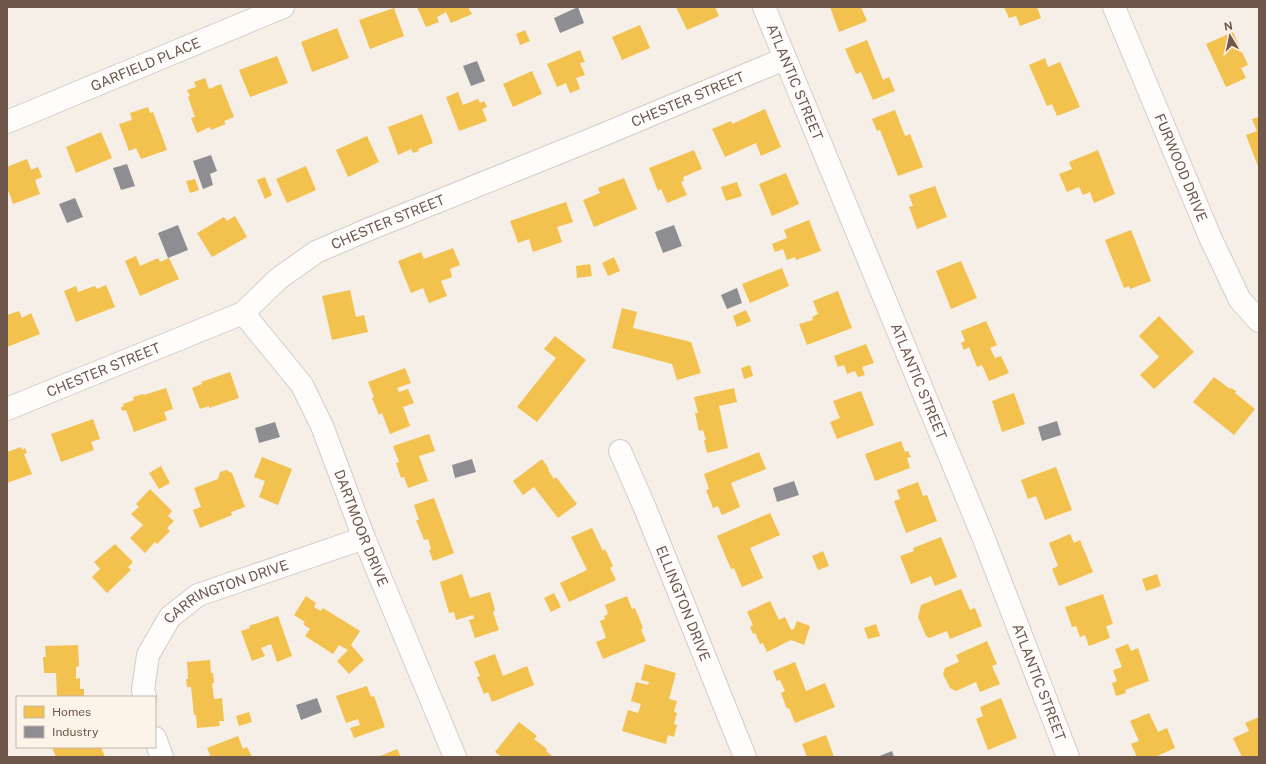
<svg xmlns="http://www.w3.org/2000/svg" width="1266" height="764" font-family="'Public Sans',sans-serif">
	<rect width="100%" height="100%" fill="#f5efe8"/>
	<!-- homes -->
	<path fill="#f2c14e" d="M417 7H468L472 14 451 23 446 12 437 17 439 22 426 27Z
		M676 7H715L719 16 687 30Z
		M830 7H861L867 21 839 32Z
		M1004 7H1037L1041 18 1020 26 1016 16 1009 18Z
		M394 8 404 36 370 49 359 20Z
		M640 25 650 48 622 60 612 37Z
		M337 28 349 58 312 72 301 42Z
		M525 30 530 41 520 45 516 34Z
		M1233 32 1248 65 1241 68 1246 78 1226 87 1206 44Z
		M867 40 883 80 889 77 895 91 873 100 861 72 856 74 845 49Z
		M580 50 585 62 580 63 585 75 576 78 580 89 570 93 566 83 557 87 547 64Z
		M277 56 288 83 250 97 239 70Z
		M1045 58 1048 67 1060 62 1080 107 1057 116 1052 104 1047 106 1029 65Z
		M532 71 542 94 513 107 503 84Z
		M205 78 209 89 221 84 234 117 224 121 226 124 211 130 210 127 197 133 191 118 195 117 188 97 190 96 187 90 196 87 194 82Z
		M458 92 463 105 478 99 480 103 484 101 487 107 482 109 487 121 459 131 446 97Z
		M148 107 150 113 153 112 167 150 141 159 136 148 129 151 119 124 132 120 130 113Z
		M765 109 781 147 761 156 756 143 725 157 712 129 731 121 732 124Z
		M895 110 905 136 910 134 923 167 898 176 880 130 877 131 872 119Z
		M422 114 433 143 418 149 419 151 413 153 411 149 398 155 388 127Z
		M1259 117V169L1246 135 1257 131 1252 119Z
		M101 132 112 158 76 173 66 147Z
		M367 136 379 162 348 177 336 150Z
		M694 150 702 169 683 177 684 181 681 182 687 195 667 203 661 189 658 191 649 168Z
		M1098 150 1115 194 1094 203 1090 192 1083 195 1079 187 1067 192 1059 174 1072 169 1069 162Z
		M27 159 31 170 38 167 42 177 35 180 40 194 13 204 9 192 7 193V167Z
		M306 166 316 190 287 203 276 179Z
		M786 173 799 204 772 216 759 184Z
		M265 177 272 195 265 199 257 180Z
		M624 178 637 209 594 227 583 200 600 193 598 188Z
		M195 179 199 190 190 193 186 181Z
		M737 182 742 196 726 201 721 187Z
		M935 186 947 217 917 229 909 207 913 206 909 195Z
		M566 202 573 222 557 227 562 242 533 252 529 239 518 243 510 221Z
		M235 216 247 237 212 257 197 233 224 217 227 221Z
		M809 220 821 251 796 260 795 257 787 260 783 249 775 252 772 244 787 238 784 230Z
		M1131 230 1151 281 1130 289 1129 286 1124 288 1105 240Z
		M453 248 460 265 450 269 452 277 441 281 447 296 429 303 423 288 411 293 398 261 421 252 424 259Z
		M136 256 140 266 158 258 160 262 169 258 179 279 140 296 125 261Z
		M614 257 620 271 608 276 602 263Z
		M961 261 977 298 951 309 936 271Z
		M590 264 592 276 577 278 576 266Z
		M782 268 789 286 750 303 742 284Z
		M106 285 115 307 76 322 64 291 76 286 78 292 95 286 97 289Z
		M350 290 356 317 364 315 368 332 332 340 322 296Z
		M838 291 852 328 807 345 799 324 813 320 812 317 818 314 813 301Z
		M622 308 637 312 633 328 691 342 701 373 677 380 672 364 612 348Z
		M746 310 751 321 737 327 733 316Z
		M19 311 22 318 31 313 40 334 7 347V315Z
		M1159 316 1194 352 1154 389 1140 375 1159 357 1139 336Z
		M986 321 997 345 990 348 995 358 1001 356 1009 373 989 381 982 365 977 367 969 347 964 350 961 343 965 341 961 331Z
		M555 336 586 360 537 422 517 407 556 358 544 349Z
		M866 344 874 363 862 367 865 375 858 377 855 371 847 374 844 365 838 367 834 356Z
		M750 365 753 376 744 379 741 368Z
		M405 368 411 383 397 388 399 392 408 389 414 403 403 407 410 426 390 434 382 413 379 415 372 398 374 397 368 382Z
		M230 372 239 398 209 408V406L200 409 192 388 202 384 201 382Z
		M1214 377 1230 389 1231 388 1236 391 1235 393 1255 409 1234 435 1193 402Z
		M166 388 173 409 164 412 167 420 134 432 126 410 122 411 121 407 124 406 123 404 134 400 133 397 143 394 144 395Z
		M734 388 737 402 719 406 728 448 707 453 704 440H706L703 430 699 431 695 413H698L694 397Z
		M861 391 874 425 837 439 830 422 840 418 833 401Z
		M1014 393 1025 424 1002 432 992 401Z
		M93 419 100 439 91 442 94 450 61 462 51 434Z
		M429 434 435 451 419 456 428 481 408 488 404 477 401 478 396 463 399 462 393 446Z
		M901 441 905 452 908 451 911 457 907 458 910 468 875 481 865 454Z
		M21 447 22 450 25 448 27 453 24 454 32 474 7 483V452Z
		M759 452 766 469 731 483 740 507 722 515 718 506 713 508 706 490 709 489 704 474Z
		M262 457 292 469 278 505 259 497 265 481 254 477Z
		M542 459 549 469 548 470 554 479 556 477 577 504 558 518 534 487 523 495 513 481Z
		M161 466 170 483 159 489 149 473Z
		M1056 467 1072 510 1045 520 1036 496 1028 499 1021 480Z
		M226 470 232 473 245 507 231 512 232 515 200 528 193 510 201 507 194 488 218 479 220 472Z
		M918 482 923 496 927 495 937 521 906 533 894 501 900 499 897 490Z
		M150 489 172 511 168 516 174 521 167 528 170 531 157 544 155 542 145 553 130 538 143 525 131 514 139 507 136 504Z
		M434 498 454 553 433 561 429 550 431 549 428 539 424 540 416 520H419L414 505Z
		M770 513 780 535 750 548 763 578 742 587 734 568 731 569 717 536Z
		M592 528 603 551 605 549 613 566 610 568 616 580 569 602 560 583 587 570 571 537Z
		M1070 534 1074 543 1080 540 1093 572 1059 586 1052 569 1058 566 1049 543Z
		M941 537 957 577 935 586 931 576 911 584 900 556 914 551 913 548Z
		M115 544 133 562 128 567 131 570 107 593 92 577 100 569 94 562Z
		M823 551 829 566 818 570 812 556Z
		M462 574 470 598 490 592 495 610 493 612 499 630 475 638 469 620 474 619 473 615 456 620 454 612 449 613 440 582Z
		M1157 574 1161 586 1146 591 1142 579Z
		M961 589 970 610 975 608 982 626 950 639 947 631 929 638 926 636 918 617 921 605Z
		M554 593 561 607 551 612 544 598Z
		M1103 594 1113 624 1106 626 1110 638 1089 646 1085 635 1080 637 1076 626 1072 627 1065 607Z
		M306 596 316 603 314 607 321 611 323 608 360 631 351 645 364 660 349 674 337 661 348 650 339 645 333 654 305 636 310 629 303 624 305 622 294 615Z
		M627 596 632 609 635 608 643 628 641 630 646 641 603 659 596 642 606 638 600 621 605 619 604 616 608 614 605 605Z
		M770 601 779 620 785 617 791 630 794 629 797 621 810 626 804 645 791 640 767 652 763 643 760 644 755 633 753 634 750 627 753 625 747 612Z
		M278 616 292 656 277 662 271 644 261 648 265 656 252 661 241 631 250 628 249 626Z
		M876 624 880 636 868 639 864 628Z
		M987 641 997 664 992 666 1000 684 980 692 976 682 956 691 950 688 943 674 945 668 959 662 956 655Z
		M1128 644 1131 651 1138 648 1149 681 1125 690 1126 693 1116 696 1112 683 1117 681 1113 670 1122 667 1115 649Z
		M78 645 79 666 76 667V679L80 678V689H84V697H57L56 673H44L43 657H46L45 646Z
		M495 654 503 676 527 666 534 685 492 702 488 692 484 694 477 677 480 676 474 662Z
		M210 660 211 673H213L214 683H212L214 699 222 698 224 721H219L220 726 197 728 196 715H194L191 687H187L186 679H188L187 662Z
		M795 662 806 691 825 683 835 707 795 723 789 708 787 709 781 693 785 691 780 680 777 681 773 671Z
		M645 664 676 673 669 699 677 701 674 712 677 713 674 724 677 725 674 737 668 735 666 744 622 731 628 710 638 713 641 704 631 701 636 682 648 685 649 682 641 680Z
		M367 686 371 697 374 696 385 727 354 738 350 728 360 725 358 719 346 723 336 696Z
		M1001 698 1017 738 988 750 976 719 983 716 980 707Z
		M249 712 252 722 239 726 236 716Z
		M1149 713 1158 732 1167 728 1175 748 1155 757H1137L1131 744 1139 741 1130 721Z
		M1259 717V757H1242L1233 738 1249 731 1245 723Z
		M519 722 537 736 534 739 547 749 546 751 553 757H502L495 752Z
		M826 735 834 757H807L802 744Z
		M238 736 243 749 247 747 252 757H211L207 748Z
		M52 747H101L105 757H56Z
		M397 749 401 757H378Z"/>
	<!-- industry -->
	<path fill="#8d8d92" d="M578 7 584 23 560 33 554 18Z
		M477 61 485 81 471 86 463 66Z
		M211 155 217 171 210 174 213 185 203 189 193 161Z
		M127 164 135 186 121 190 113 168Z
		M75 198 83 217 67 223 59 204Z
		M178 225 188 250 168 258 158 233Z
		M674 225 682 246 663 253 655 232Z
		M737 288 742 303 727 309 721 295Z
		M1057 421 1061 435 1042 441 1038 427Z
		M275 422 280 437 259 443 255 428Z
		M472 459 476 472 455 478 452 465Z
		M794 481 799 495 777 502 773 488Z
		M317 698 322 712 301 720 296 705Z
		M892 751 894 757H877Z"/>
	<g fill="none" stroke-linecap="round" stroke-linejoin="round">
		<defs>
			<g id="minor">
				<path id="s1" d="M764 7 984 539 1068 757"/>
				<path id="s2" d="M1114 7 1210 237 1240 300 1259 321"/>
				<path id="s3" d="M7 122 283 7"/>
				<path id="s4" d="M243 313 302 385 322 426 364 538 455 757"/>
				<path id="s5" d="M7 409 243 313 278 279 316 252 367 230 600 136 784 59"/>
				<path id="s6" d="M620 451 645 508 745 757"/>
				<path id="s7" d="M145 697 143 690 148 655 170 617 198 595 364 538"/>
				<path d="M155 738 162 757"/>
			</g>
		</defs>
		<!-- minor casing -->
		<use href="#minor" stroke="#d3ccc7" stroke-width="24"/>
		<!-- minor -->
		<use href="#minor" stroke="#fefdfc" stroke-width="22"/>
	</g>
	<g text-anchor="middle" stroke-width="4" stroke-linejoin="round" paint-order="stroke">
		<!-- street labels -->
		<g font-size="14" fill="#6f574c" stroke="#fdf4e9">
			<text dy="5" stroke="none"><textPath href="#s3" startOffset="150">GARFIELD PLACE</textPath></text>
			<text dy="5" stroke="none"><textPath href="#s1" startOffset="81">ATLANTIC STREET</textPath></text>
			<text dy="5" stroke="none"><textPath href="#s5" startOffset="752">CHESTER STREET</textPath></text>
			<text dy="5" stroke="none"><textPath href="#s2" startOffset="174">FURWOOD DRIVE</textPath></text>
			<text dy="5" stroke="none"><textPath href="#s5" startOffset="428">CHESTER STREET</textPath></text>
			<text dy="5" stroke="none"><textPath href="#s5" startOffset="104">CHESTER STREET</textPath></text>
			<text dy="5" stroke="none"><textPath href="#s1" startOffset="405">ATLANTIC STREET</textPath></text>
			<text dy="5" stroke="none"><textPath href="#s4" startOffset="248">DARTMOOR DRIVE</textPath></text>
			<text dy="5" stroke="none"><textPath href="#s7" startOffset="149">CARRINGTON DRIVE</textPath></text>
			<text dy="5" stroke="none"><textPath href="#s6" startOffset="165">ELLINGTON DRIVE</textPath></text>
			<text dy="5" stroke="none"><textPath href="#s1" startOffset="729">ATLANTIC STREET</textPath></text>
		</g>
	</g>
	<!-- border -->
	<rect width="1266" height="764" fill="none" stroke="#6f574c" stroke-width="16"/>
	<!-- legend -->
	<rect x="16" y="696" width="140" height="52" fill="#fdf4e9" stroke="#c4b5aa"/>
	<rect x="24" y="706" width="20" height="12" fill="#f2c14e" stroke="#c4b5aa"/>
	<text x="52" y="716" font-size="12" fill="#6f574c">Homes</text>
	<rect x="24" y="726" width="20" height="12" fill="#8d8d92" stroke="#c4b5aa"/>
	<text x="52" y="736" font-size="12" fill="#6f574c">Industry</text>
	<!-- north arrow -->
	<g transform="translate(1230 36) rotate(350)" stroke="#fdf4e9" stroke-width="3" paint-order="stroke">
	<path d="M0-3L7 15L0 10L-7 15Z" fill="#6f574c"/>
	<text y="-6" font-size="11" font-weight="bold" text-anchor="middle" fill="#6f574c">N</text>
	</g>
</svg>
